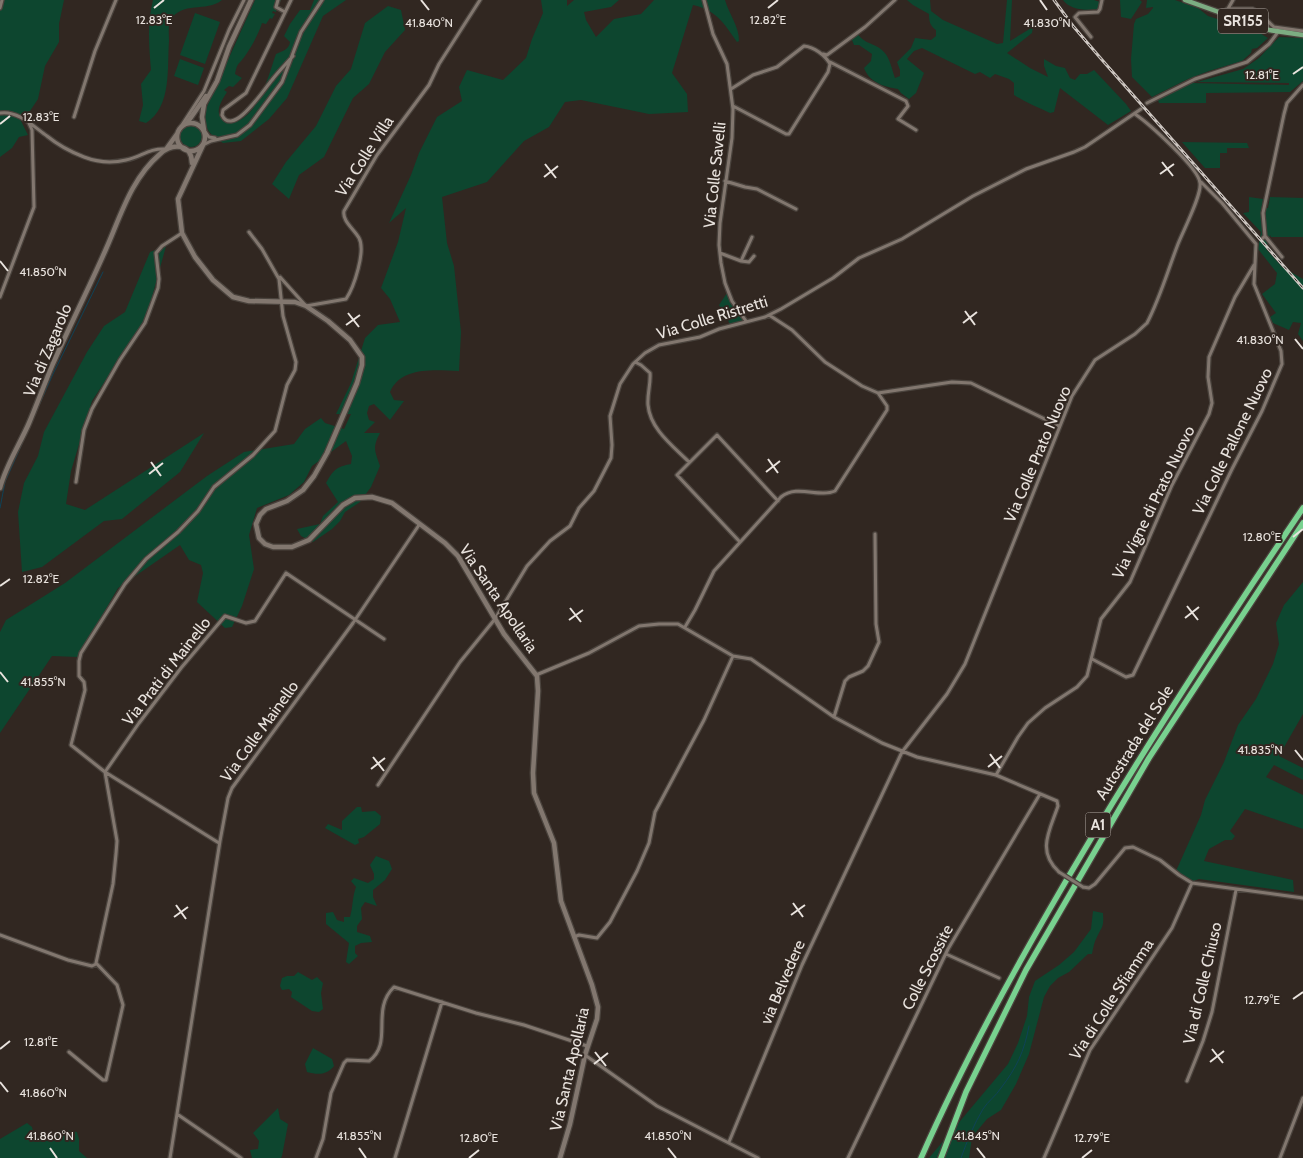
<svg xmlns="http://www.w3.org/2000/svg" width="1303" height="1158" font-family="Cabin,sans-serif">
	<rect width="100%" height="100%" fill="#312721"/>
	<!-- green -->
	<path fill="#0d462f" d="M0 0H64L59 24V42L45 66 38 99 30 111 22 114 20 119 28 135 19 137 12 148 0 157Z
		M153 0H222C206 13 182 0 170 21 168 26 169 35 169 41 167 68 172 107 146 123L139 121 143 105 141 84 151 70C149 47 147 23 153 0Z
		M255 0H281L279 4H278L276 12 273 11 272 13 275 14 272 19 270 18 266 24 262 23C259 33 251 48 245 56 238 66 238 61 235 74L242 78 233 87 229 86 224 90 227 92C220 103 212 116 228 123 258 122 268 76 276 54 282 51 289 50 290 42L284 36 290 24 300 10H310L314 0H346L323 16 287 98 269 119 241 141 223 143C208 133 205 130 205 111Z
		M541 0H567V6L574 0H619L611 7 584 12 586 20 596 37 614 19 641 14 654 0H725C729 14 739 26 739 41L737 42C724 23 716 10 693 5L672 73 687 94 688 112 649 114 581 100 565 102 549 127 524 141 487 182 442 197 447 243 454 266 461 332 459 371C435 370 401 366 390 392L394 400 404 401 390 420 374 404 369 406 367 413 369 420 375 422 364 433H380C372 448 375 451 380 466L371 487 360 502 345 512 340 521 332 529 313 542 301 536 297 529 320 524 323 516 338 502 326 483C334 469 336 467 351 464L352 456 346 441 312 466 304 482 289 495 257 508 249 535 254 569 242 606 232 627 225 628 197 602 203 573 201 565 189 560 180 545 118 588 78 657 52 656 0 733V632L6 620 65 583 207 476 244 452 294 444 305 429 321 418 325 423 344 429 351 414H336L351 383 365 338 378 325 400 322 390 299 381 288 398 242 406 208 389 223 411 175 419 153 437 117 462 101 459 87 467 70 503 80 526 58 532 39 543 13Z
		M907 0H930L931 11 943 20 997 44 1003 43 1007 0H1012L1010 41 1033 27 1032 33 1007 53 1030 68 1048 77 1044 66V59L1056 66 1065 68 1070 78 1075 80 1080 74H1087L1094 70 1126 104 1131 111 1108 125 1060 88 1054 112 1050 113C1038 107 1026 103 1014 95V83L1009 79 995 74 990 78 980 72 975 74 922 48 914 51 907 59 924 73 916 93 909 99 901 93 898 89C884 87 869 82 864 68L871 61 872 54 859 45H854L850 35 856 31C863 45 875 42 884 52 890 58 892 70 895 78L900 76V70L897 62 911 48 915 38 931 40 936 36V30C930 26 929 21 929 14L913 5Z
		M1063 0H1094L1100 2 1098 9C1087 11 1070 10 1063 0Z
		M1120 0H1140L1142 2 1131 19 1121 17Z
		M1147 0H1175L1198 8 1208 16 1258 32 1268 38 1257 48 1252 49 1251 53 1242 61 1209 71 1188 79 1152 97 1132 77 1131 59 1134 24 1136 19 1148 14 1153 8V7L1146 8Z
		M388 6 401 10 405 30 385 52 369 84 353 98 324 157 299 175 289 199 272 184 286 162 316 126 336 86 351 69 365 23Z
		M195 13 220 22 205 64 180 55Z
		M1279 37 1303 38V81L1290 92 1206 93V103H1159L1158 100 1163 96 1192 83 1289 85V83L1197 82 1243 69 1259 58Z
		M180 59 204 68 198 85 174 76Z
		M180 136a11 11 0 1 1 22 0a11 11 0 1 1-22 0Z
		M1182 142 1247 143 1249 148H1227V153H1220V168H1205Z
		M1249 197 1263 199 1261 211 1265 208H1268L1270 197 1303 198V237H1271L1270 235 1266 249 1282 267 1303 279V341L1298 334 1301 323 1293 322 1289 330 1273 323 1270 317 1276 313 1262 294 1275 284 1277 273 1258 249 1261 232 1243 213 1249 212Z
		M166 246 146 319 92 401 71 471 66 504 85 510 204 433 180 472 122 519 104 521 42 567 22 572 18 512 24 483 38 456 44 432 87 352 104 326 125 312 150 252Z
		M727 293 743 321 730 324 719 305Z
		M1303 582V714L1279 756 1303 768V780L1274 765 1266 777 1303 795V829L1245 809 1230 831 1235 836 1232 840H1225L1209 849 1204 861 1293 880 1294 892 1199 879 1193 881 1176 871 1201 815 1205 800 1224 762 1238 725 1256 699 1273 664 1279 644 1276 623 1284 605Z
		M357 807H361L362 812 375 811 381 816 380 824 364 837 358 839 359 843 355 845 325 828 328 824 342 830V821Z
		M376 856 389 861 392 869 385 880 373 890V897L377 906 365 902 361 908 362 919 357 926V932L370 936 372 942 361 943 355 946V953L358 956 349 964 346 962 349 943 326 924V913L333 912 337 920 344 922V917H350C353 907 352 898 356 887L351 881 354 878 368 883 374 879V874L370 865Z
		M1093 911 1103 913C1104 928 1102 926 1097 937 1094 942 1093 949 1092 954H1088L1069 972 1058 978 1050 986 1044 997 1029 1054 1016 1084 1001 1110 987 1119 972 1137 969 1158H929L1008 1064 1018 1043 1027 1016 1029 997 1035 981 1059 965 1074 952 1091 929Z
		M298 972 312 980 317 977 323 983 321 993 323 1009 319 1012 312 1011 291 997 292 992 289 989 282 990 280 986 282 978 287 976H294Z
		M313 1048 332 1059 334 1066C327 1075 318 1075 307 1072L305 1064Z
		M278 1108 280 1119 288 1124 282 1156 281 1158H252L250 1150 258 1149 259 1141 253 1133Z
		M27 1123 32 1127 34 1136 47 1139 60 1135 61 1129 77 1132 79 1139V1151L87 1158H0V1139Z"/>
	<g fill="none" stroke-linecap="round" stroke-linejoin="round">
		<!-- stream -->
		<path stroke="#0f4257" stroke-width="1" d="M0 508 5 482 53 374 103 272
			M961 1158C967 1141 974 1124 983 1109 988 1101 996 1096 1001 1088 1017 1067 1024 1052 1029 1026"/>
		<defs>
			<path id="street" d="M278 0 276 7 285 12
				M291 0 246 93 223 110 222 115C233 138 264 89 272 80 278 72 286 64 293 56
				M704 0 713 34 727 64 733 109 732 138 720 223 719 245 721 263 725 283 732 301 746 321
				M0 8 2 0
				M1227 9H1253L1258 12 1274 27 1303 31
				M1225 14 1233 0
				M1091 37 1075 17 1079 13 1098 12 1100 9 1102 0
				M823 54 827 55 865 27 895 0
				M830 62 906 101 908 106 898 119 916 130
				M731 89 753 75 777 67 804 46C814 47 825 55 830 64L828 72 789 134H786L733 106
				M1147 103 1195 79 1247 62 1269 44 1278 32
				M0 113C18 110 34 127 47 136 58 145 71 152 84 157 97 162 113 163 126 160 142 157 148 148 166 149
				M74 117 95 51 116 0
				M180 128 204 91 229 30 244 0
				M204 130 209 137 215 138
				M203 145 211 141 237 135 250 125 282 82 301 32 322 0
				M725 181 745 187 757 189 796 209
				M1265 236 1282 257
				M1263 238 1265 236 1263 213 1284 114 1287 103 1303 85
				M720 253 741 261 752 237
				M741 261 749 262 754 256
				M280 277 306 306 346 299C354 287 366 251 359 238 354 229 342 221 344 211L377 155 429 85 439 64 480 0
				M0 297 34 207 32 130 28 121
				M635 362 641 365 650 373C651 384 647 394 648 405 650 429 673 446 689 462
				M878 393 952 382 971 383 1059 426
				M76 482 84 430 92 409 120 360 145 323 158 288 159 279 156 253 162 246 182 233
				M740 542 677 475 717 435 778 501
				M685 627 695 610 714 571 781 497C797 484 819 498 835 491L887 410V406L878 393 862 386 825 362 792 330 769 315
				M1092 659 1126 677 1133 675 1232 469 1262 411 1282 364 1281 351 1254 284 1256 244 1222 203 1201 182
				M536 675 589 653 639 626 659 624H678L733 656 751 659 834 717 882 743 917 757 996 775 1057 801 1058 806C1050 830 1036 851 1059 872
				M834 717 845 681 849 677 863 671 868 666 879 642 876 624 875 534
				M996 775 1018 737 1028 723 1045 708 1077 687 1087 676 1101 619 1130 582 1172 485 1209 414 1212 403 1208 377 1209 357 1235 297 1254 265
				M378 785 460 662 495 619 527 566 550 541 570 526 579 508 594 491 611 458 612 445 610 416 620 384 633 364 645 353 659 345 700 337 719 329 765 317 781 309 833 278 859 258 902 239 973 196 1026 169 1074 152 1085 147 1141 109
				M219 843 105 772 139 723 181 668 225 616 246 623 255 621 286 573 384 639
				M1083 887 1089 888 1095 884 1125 848 1133 847 1160 860 1179 875 1192 883 1303 898
				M0 935 68 960 92 966 96 964
				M574 937 579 935 597 938 610 922 637 871 649 843 655 812 704 720 733 656
				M946 954 999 978
				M69 1052 103 1080H106L123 1005 117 985 96 963 113 884 116 854 117 841 105 772 71 745 85 690 84 682 79 676V661L81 653 125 584 146 559 178 532 198 511 214 487 253 455 275 431 287 385 295 370 296 362 283 316 279 279 262 249 249 232
				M585 1055 657 1106 758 1158
				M1187 1081 1203 1041 1212 1012 1236 890
				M729 1142 802 965 902 752 947 694 965 664 1072 396 1095 360 1135 334 1147 323C1160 298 1168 270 1178 244 1183 231 1202 195 1200 183 1199 168 1148 123 1135 114
				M170 1158 177 1114
				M241 1158 177 1114 220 841 228 798 232 788 353 623 419 525
				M316 1158 323 1139 331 1093 344 1063 347 1060 369 1061C394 1043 370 1010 394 987L476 1013 524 1025 587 1046
				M395 1158 442 1002
				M848 1158 948 949 1040 794
				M1044 1158 1090 1050 1172 928 1192 883
				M1280 1158 1303 1098"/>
			<path id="secondary" d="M187 123 206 96
				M177 137a14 14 0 1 1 28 0a14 14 0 1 1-28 0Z
				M204 130 202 117 204 104 217 81 229 47 251 0
				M203 145 178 199 182 233 195 257 213 280 233 297 249 301 295 302 306 306 328 321 350 340 362 357V365L357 383 327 453 314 476 303 490 287 501 266 509 260 515 256 524 259 538 265 544 273 547H292L309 540 343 505 355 498 372 497 392 503 445 543 458 556 504 634 537 676 538 691 533 773 534 793 554 843 561 901 592 985 598 1007 597 1019 585 1055 570 1124 560 1158
				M167 148 177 134
				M0 488C6 465 20 444 29 423 37 404 44 385 52 366 69 327 89 288 106 249 121 215 131 179 160 154 172 143 192 143 192 163"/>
			<path id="primary" d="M1185 0 1269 30 1303 35"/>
			<path id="highway" d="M921 1158C958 1074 1002 992 1048 912 1127 774 1214 640 1303 508
				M941 1158 966 1092 1026 970 1149 758 1303 523"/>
		</defs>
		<!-- street casing -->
		<use href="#street" stroke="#4a433d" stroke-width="5.5"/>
		<!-- secondary casing -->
		<use href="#secondary" stroke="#4a433d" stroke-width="7"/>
		<!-- primary casing -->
		<use href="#primary" stroke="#4a433d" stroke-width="7"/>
		<!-- highway casing -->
		<use href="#highway" stroke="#4a433d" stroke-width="8"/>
		<!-- street -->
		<use href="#street" stroke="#82776f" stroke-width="3"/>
		<!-- secondary -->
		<use href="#secondary" stroke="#82776f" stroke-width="4.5"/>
		<!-- primary -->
		<use href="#primary" stroke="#7cad82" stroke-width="4.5"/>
		<!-- highway -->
		<use href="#highway" stroke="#78d18f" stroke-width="5.5"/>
		<defs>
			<path id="rail" d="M1054 0 1073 26 1103 61 1303 288"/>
		</defs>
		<!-- rail casing -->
		<use href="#rail" stroke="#cdc6c1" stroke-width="3"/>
		<!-- rail -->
		<use href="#rail" stroke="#312721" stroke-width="1" stroke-dasharray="4" stroke-linecap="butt"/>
		<defs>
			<path id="street-bridge" d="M1059 872 1083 887"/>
		</defs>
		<!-- street-bridge casing -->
		<use href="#street-bridge" stroke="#4a433d" stroke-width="5.5" stroke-linecap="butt"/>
		<!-- street-bridge -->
		<use href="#street-bridge" stroke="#82776f" stroke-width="3"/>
	</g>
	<!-- ticks -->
	<path fill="none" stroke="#e9e3de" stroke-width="2" d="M421 0 429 10M1040 0 1047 10M154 8 164 0M768 8 778 0M1293 74 1303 67M0 124 10 116M1162 162 1173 176M545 164 556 178M1160 174 1174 164M544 177 558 166M0 261 8 271M965 311 975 325M348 313 359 327M963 323 977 312M346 325 360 315M1295 339 1303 349M768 459 778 473M151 462 161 476M766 472 780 461M149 474 163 463M1293 537 1303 529M0 586 10 579M1187 606 1198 620M570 608 581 622M1185 618 1199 607M569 620 583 610M0 672 8 682M1295 750 1303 760M990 754 1000 768M373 757 384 771M988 767 1002 756M371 769 385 758M793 903 803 917M176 905 186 919M791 915 805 905M174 917 188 907M1293 999 1303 992M0 1049 10 1041M1212 1049 1223 1063M595 1052 606 1066M1210 1062 1224 1051M594 1064 608 1053M0 1082 8 1092M50 1148 57 1158M359 1148 366 1158M668 1148 676 1158M977 1148 985 1158M469 1158 479 1150M1082 1158 1092 1150"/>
	<g text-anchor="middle" stroke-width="4" stroke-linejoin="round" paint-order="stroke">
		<!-- shield labels -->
		<g fill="#312721" stroke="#b2aba5" stroke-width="1">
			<rect x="1218" y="8.5" width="50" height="25" rx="4"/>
			<rect x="1085.5" y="812.5" width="25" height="25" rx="4"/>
		</g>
		<g font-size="15" font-weight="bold" fill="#e9e3de">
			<text x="1243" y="26">SR155</text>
			<text x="1098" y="830">A1</text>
		</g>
		<!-- street labels -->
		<g font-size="16" fill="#e9e3de" stroke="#312721">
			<text transform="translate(364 156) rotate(-57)" y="6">Via Colle Villa</text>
			<text transform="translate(714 175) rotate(-84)" y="6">Via Colle Savelli</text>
			<text transform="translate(712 317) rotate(-17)" y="6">Via Colle Ristretti</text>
			<text transform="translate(47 350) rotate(-67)" y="6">Via di Zagarolo</text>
			<text transform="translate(1232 441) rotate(-64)" y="6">Via Colle Pallone Nuovo</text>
			<text transform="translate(1037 454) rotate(-67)" y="6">Via Colle Prato Nuovo</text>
			<text transform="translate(1153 502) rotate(-64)" y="6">Via Vigne di Prato Nuovo</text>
			<text transform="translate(499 598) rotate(56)" y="6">Via Santa Apollaria</text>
			<text transform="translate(166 671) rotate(-52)" y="6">Via Prati di Mainello</text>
			<text transform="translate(259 731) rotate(-54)" y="6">Via Colle Mainello</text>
			<text transform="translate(1134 742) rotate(-58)" y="6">Autostrada del Sole</text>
			<text transform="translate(927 967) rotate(-63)" y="6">Colle Scossite</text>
			<text transform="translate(782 982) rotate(-67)" y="6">via Belvedere</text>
			<text transform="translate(1202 983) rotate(-77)" y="6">Via di Colle Chiuso</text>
			<text transform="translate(1111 999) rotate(-57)" y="6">Via di Colle Sfiamma</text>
			<text transform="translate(569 1069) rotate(-77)" y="6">Via Santa Apollaria</text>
		</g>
	</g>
	<g font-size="12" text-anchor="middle" fill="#e9e3de" stroke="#312721" stroke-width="4" stroke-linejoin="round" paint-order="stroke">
		<text x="154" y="24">12.83°E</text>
		<text x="768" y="24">12.82°E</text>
		<text x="429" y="27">41.840°N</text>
		<text x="1047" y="27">41.830°N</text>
		<text x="1262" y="79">12.81°E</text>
		<text x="41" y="121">12.83°E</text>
		<text x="43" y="276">41.850°N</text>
		<text x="1260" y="344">41.830°N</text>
		<text x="1262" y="541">12.80°E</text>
		<text x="41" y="583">12.82°E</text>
		<text x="43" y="686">41.855°N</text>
		<text x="1260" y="754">41.835°N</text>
		<text x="1262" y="1004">12.79°E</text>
		<text x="41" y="1046">12.81°E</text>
		<text x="43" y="1097">41.860°N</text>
		<text x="50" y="1140">41.860°N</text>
		<text x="359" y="1140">41.855°N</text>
		<text x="668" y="1140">41.850°N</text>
		<text x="977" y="1140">41.845°N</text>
		<text x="479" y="1142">12.80°E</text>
		<text x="1092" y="1142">12.79°E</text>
	</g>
</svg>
